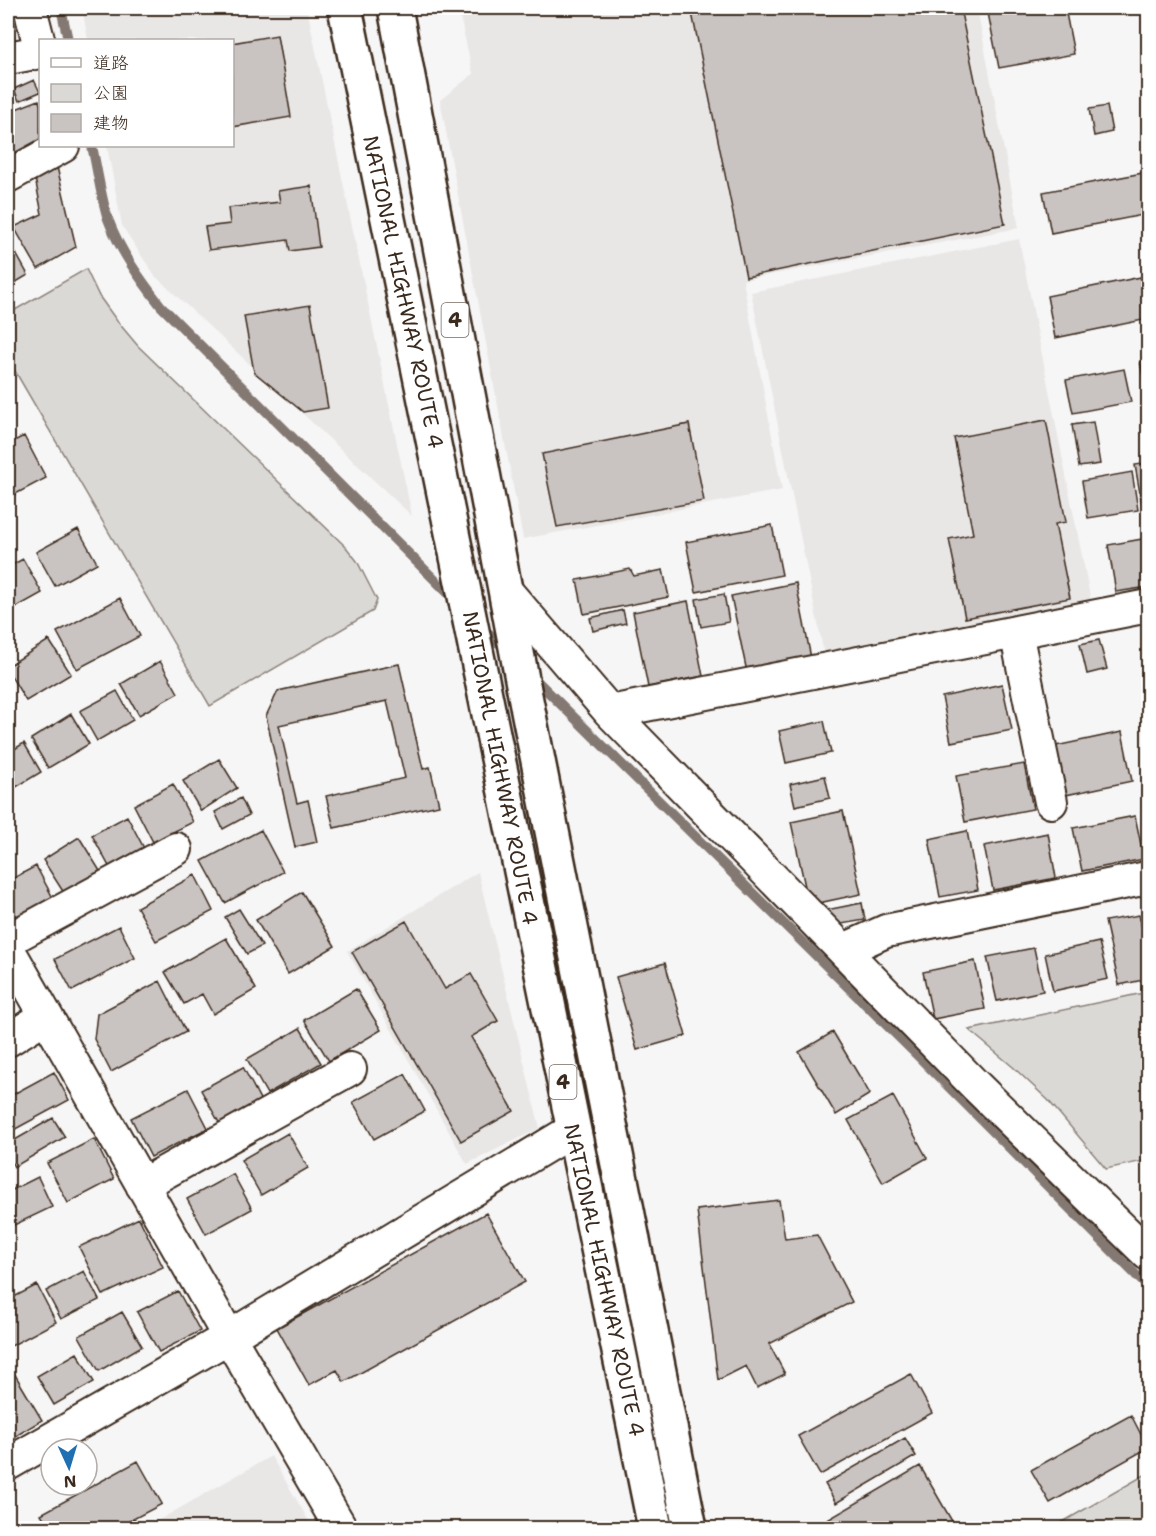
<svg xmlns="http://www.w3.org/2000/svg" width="1156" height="1536" font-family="'Shantell Sans','Klee One',sans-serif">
	<rect width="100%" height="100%" fill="#f7f6f6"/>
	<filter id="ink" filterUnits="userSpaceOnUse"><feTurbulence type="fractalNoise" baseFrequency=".0167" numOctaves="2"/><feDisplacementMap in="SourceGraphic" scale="12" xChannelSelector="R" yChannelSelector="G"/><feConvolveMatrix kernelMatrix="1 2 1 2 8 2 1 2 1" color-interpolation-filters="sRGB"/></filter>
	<g filter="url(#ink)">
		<!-- built -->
		<path fill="#e9e7e6" d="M82 8H307L412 516 154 275 122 226 107 146H232V40H88Z
			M458 8H977L1019 228 743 280 782 490 523 539 440 100 473 74Z
			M1019 239 1092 606 825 659 751 292Z
			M478 872 540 1128 467 1164 347 951Z
			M271 1456 313 1528H145Z"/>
		<!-- green -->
		<path fill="#dbd9d6" stroke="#8b827a" stroke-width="1.5" d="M86 269 99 296 117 321 138 346 346 547 357 561 377 600 373 611 210 706 8 359V314Z
			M1148 992V1160L1106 1169 1048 1100 1013 1067 969 1030Z
			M1148 1473V1528H1052Z"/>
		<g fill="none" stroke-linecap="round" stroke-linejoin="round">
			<!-- stream -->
			<path stroke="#847972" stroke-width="10" d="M61 8 68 40
				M92 146C97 168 101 197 108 219 120 251 140 279 161 306L456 601
				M479 624 507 651
				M531 675 918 1056 1148 1287"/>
		</g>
		<!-- building -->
		<path fill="#c9c3c1" stroke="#3b2a1e" stroke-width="1.5" d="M691 8H960L1005 224 746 277Z
			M987 8H1065L1074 54 999 68Z
			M277 35 291 117 232 127V43Z
			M34 80 40 92 19 101 14 89Z
			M39 100 40 105V146L8 163V112Z
			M1107 106 1112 132 1094 136 1089 109Z
			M57 167 76 247 38 269 14 227 42 214 35 178Z
			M1148 172V214L1051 233 1043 192Z
			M311 186 319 247 290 251 288 240 209 250 205 227 230 224 228 208 280 202 278 191Z
			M8 239 28 275 8 287Z
			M1141 277 1148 319 1055 338 1047 296Z
			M310 305 328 408 303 412 254 372 244 316Z
			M1148 359V401L1140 361Z
			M1124 369 1131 402 1073 413 1066 380Z
			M1046 420 1066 522 1055 524 1070 598 965 618 949 539 973 534 954 438Z
			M1093 422 1100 464 1079 467 1072 425Z
			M689 424 704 501 557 527 542 454Z
			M24 436 46 478 8 498V444Z
			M1148 463V504L1142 505 1135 465Z
			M1132 472 1138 510 1088 518 1082 481Z
			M772 525 782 575 696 592 686 542Z
			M78 529 97 563 55 586 36 552Z
			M1148 538V587L1116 592 1108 545Z
			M23 559 42 593 8 612V567Z
			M630 569 634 576 663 570 669 597 584 614 577 580Z
			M796 583 811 658 747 672 731 596Z
			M724 594 729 622 701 627 696 599Z
			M120 598 140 636 77 669 57 632Z
			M688 601 703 676 648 687 633 612Z
			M623 610 626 623 593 631 590 618Z
			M49 640 71 674 26 701 8 671V666Z
			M1099 640 1107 669 1087 674 1080 644Z
			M160 661 178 693 139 715 121 684Z
			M399 664 423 769 430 767 439 805 334 828 326 796 405 778 387 701 279 725 297 803 308 800 317 842 295 847 266 716 278 691Z
			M1002 684 1012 730 951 742 942 697Z
			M117 691 133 720 97 741 80 711Z
			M8 696 13 707 8 710Z
			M71 714 89 744 48 768 31 739Z
			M824 721 831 753 786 763 779 731Z
			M1122 732 1132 781 1061 796 1051 747Z
			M24 743 41 772 8 792V753Z
			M219 759 237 788 201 811 183 781Z
			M1024 764 1033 809 965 822 956 776Z
			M825 776 830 798 795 806 790 784Z
			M173 784 193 822 153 842 134 805Z
			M241 798 249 815 223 829 215 812Z
			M843 811 861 894 809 905 791 822Z
			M127 816 146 852 111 870 92 835Z
			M1135 816 1144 859 1082 871 1073 828Z
			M261 830 283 872 225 903 202 861Z
			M967 831 978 890 940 897 929 839Z
			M1048 833 1056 878 993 890 984 846Z
			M79 837 100 871 64 893 43 860Z
			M36 866 53 898 15 917 8 903V881Z
			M195 875 213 911 156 941 137 907Z
			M302 892 335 946 288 974 256 920Z
			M862 903 865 920 830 926 826 910Z
			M239 909 262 946 247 954 225 917Z
			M1139 915 1142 929 1148 928V979L1119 985 1105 921Z
			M406 921 445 989 471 974 498 1021 471 1037 514 1111 461 1141 352 952Z
			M119 926 135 958 72 991 55 959Z
			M226 938 256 989 213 1014 202 994 184 1004 165 972Z
			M1099 942 1108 979 1053 991 1045 954Z
			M1034 948 1043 991 997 1001 987 957Z
			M975 961 985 1009 933 1019 923 972Z
			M665 963 686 1036 637 1050 616 977Z
			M160 981 186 1032 111 1072 94 1039 97 1014Z
			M356 989 381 1030 329 1061 304 1020Z
			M8 998 14 1010 8 1013Z
			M300 1028 321 1063 267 1094 247 1059Z
			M833 1032 870 1094 836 1115 799 1052Z
			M243 1067 262 1103 221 1126 201 1090Z
			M54 1072 69 1100 8 1133V1097Z
			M405 1074 425 1111 374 1139 353 1102Z
			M188 1089 208 1128 151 1157 131 1118Z
			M893 1096 927 1158 883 1183 848 1120Z
			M53 1118 65 1137 14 1167 8 1155V1144Z
			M288 1133 308 1168 261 1195 241 1160Z
			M94 1139 114 1179 68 1203 47 1163Z
			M233 1174 252 1209 206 1234 187 1199Z
			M38 1177 52 1207 10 1227 8 1222V1192Z
			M779 1200 785 1239 817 1235 852 1302 769 1344 785 1374 757 1388 746 1366 718 1380 697 1210Z
			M486 1213 525 1282 344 1382 337 1370 309 1385 277 1328Z
			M139 1218 163 1267 103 1295 79 1247Z
			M84 1271 99 1300 61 1319 46 1291Z
			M37 1285 56 1322 11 1346 8 1340V1300Z
			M178 1291 200 1331 159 1352 137 1312Z
			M122 1312 142 1346 99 1371 79 1336Z
			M77 1353 94 1382 54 1405 37 1376Z
			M11 1368 42 1420 11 1439 8 1433V1370Z
			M911 1374 932 1413 820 1475 798 1436Z
			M1131 1415 1148 1448 1050 1503 1031 1470Z
			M905 1438 916 1456 836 1503 825 1484Z
			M138 1461 162 1504 116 1528H50L41 1514Z
			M920 1466 956 1528H819L824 1522Z"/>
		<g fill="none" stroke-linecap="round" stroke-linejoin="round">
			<defs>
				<path id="minor" d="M30 8 40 47
					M8 58 40 52
					M8 176 63 146
					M506 591 610 712 1148 606
					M1016 632 1051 802
					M610 712 976 1086 1148 1254
					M8 940 176 849
					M8 949 229 1337 341 1528
					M844 950 886 931 1147 878
					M8 1040 46 1016
					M142 1185 350 1069
					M8 1464 229 1337 573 1130"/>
				<path id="highway" d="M345 8 655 1528
					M395 8 525 695 690 1528"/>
			</defs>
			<!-- minor casing -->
			<use href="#minor" stroke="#3b2a1e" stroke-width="36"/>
			<!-- highway casing -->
			<use href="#highway" stroke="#3b2a1e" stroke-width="38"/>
			<!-- minor -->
			<use href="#minor" stroke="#fff" stroke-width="32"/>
			<!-- highway -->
			<use href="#highway" stroke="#fff" stroke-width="33"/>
		</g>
	</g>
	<g text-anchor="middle" stroke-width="4.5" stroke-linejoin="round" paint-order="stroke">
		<!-- shield labels -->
		<g fill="#fff" stroke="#766a62" stroke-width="1.5">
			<rect x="441.5" y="303" width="27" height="34" rx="4.5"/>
			<rect x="549.5" y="1065" width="27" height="34" rx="4.5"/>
		</g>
		<g font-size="20" font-weight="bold" fill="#3b2a1e">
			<text x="455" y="327">4</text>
			<text x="563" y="1089">4</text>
		</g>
		<!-- street labels -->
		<g font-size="21" fill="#3b2a1e" stroke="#fff">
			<text transform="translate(403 292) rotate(78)" y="7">NATIONAL HIGHWAY ROUTE 4</text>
			<text transform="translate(500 768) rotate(79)" y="7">NATIONAL HIGHWAY ROUTE 4</text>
			<text transform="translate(604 1280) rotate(78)" y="7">NATIONAL HIGHWAY ROUTE 4</text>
		</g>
	</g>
	<!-- margin -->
	<rect width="1156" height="1536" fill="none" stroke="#fff" stroke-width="30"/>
	<rect x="15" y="15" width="1126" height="1506" fill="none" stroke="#3b2a1e" stroke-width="2" filter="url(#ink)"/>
	<!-- legend -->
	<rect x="39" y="39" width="195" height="108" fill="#ffffff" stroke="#b1aaa5" stroke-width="1.5"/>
	<rect x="51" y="58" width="30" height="9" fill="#ffffff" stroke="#b1aaa5" stroke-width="1.5"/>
	<text x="93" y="69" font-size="18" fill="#3b2a1e">道路</text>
	<rect x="51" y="84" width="30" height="18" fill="#dbd9d6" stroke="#b1aaa5" stroke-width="1.5"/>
	<text x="93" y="99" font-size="18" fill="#3b2a1e">公園</text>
	<rect x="51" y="114" width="30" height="18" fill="#c9c3c1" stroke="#b1aaa5" stroke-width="1.5"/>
	<text x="93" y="129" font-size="18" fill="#3b2a1e">建物</text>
	<!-- north arrow -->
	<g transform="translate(69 1467) rotate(176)"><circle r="28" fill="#ffffff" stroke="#b1aaa5" stroke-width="1.5"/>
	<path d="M0-4.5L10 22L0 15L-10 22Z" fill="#1f6fb2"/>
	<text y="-9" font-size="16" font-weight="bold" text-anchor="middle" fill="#3b2a1e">N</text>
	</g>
</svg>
